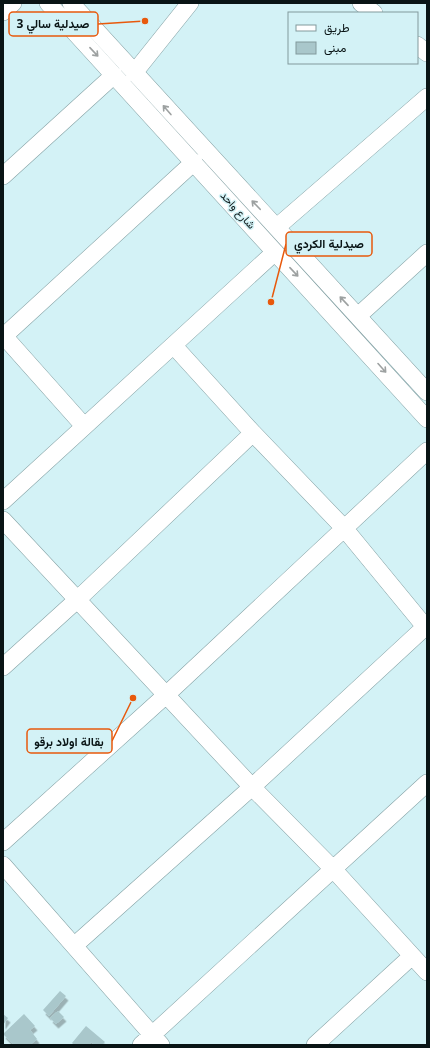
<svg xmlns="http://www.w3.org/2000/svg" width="430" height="1048" font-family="'Open Sans',Vazirmatn,sans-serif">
	<defs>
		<filter id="shadow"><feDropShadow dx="2.5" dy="4.5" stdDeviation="0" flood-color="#0004"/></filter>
	</defs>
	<rect width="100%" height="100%" fill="#d3f2f6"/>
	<!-- building -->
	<path fill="#a9c7cb" filter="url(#shadow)" d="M60 991 66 996 49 1016 43 1010Z
		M58 1011 64 1017 56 1024 50 1018Z
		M3 1014 8 1018 3 1025Z
		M24 1014 35 1026 30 1030 37 1039 30 1045H14L3 1034Z
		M86 1026 105 1042 102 1045H94L91 1042 89 1045H74L72 1043Z"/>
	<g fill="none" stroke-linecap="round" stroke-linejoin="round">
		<defs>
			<path id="minor" d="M48 3 427 419
				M71 3 427 392
				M361 3 374 13
				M3 12 13 3
				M417 45 427 53
				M134 73 190 3
				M3 176 114 75
				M277 227 427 97
				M358 316 427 253
				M3 335 84 426
				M3 337 194 162
				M174 346 253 433 344 528 427 629
				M3 501 275 252
				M3 520 252 787 334 870 427 972
				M3 667 78 599 253 433
				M3 842 166 695 427 451
				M3 865 161 1045
				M75 945 252 787 425 627
				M141 1045 427 783
				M315 1045 412 956"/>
		</defs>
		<!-- minor casing -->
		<use href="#minor" stroke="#84a1a4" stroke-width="18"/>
		<!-- minor -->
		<use href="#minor" stroke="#fff" stroke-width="17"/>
	</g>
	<!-- one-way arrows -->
	<defs><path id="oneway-shaft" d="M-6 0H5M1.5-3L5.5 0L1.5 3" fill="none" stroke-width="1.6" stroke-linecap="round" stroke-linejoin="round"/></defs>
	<g stroke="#9da1a1">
		<use href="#oneway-shaft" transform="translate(94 52) rotate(47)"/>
		<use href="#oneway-shaft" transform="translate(167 110) rotate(-131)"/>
		<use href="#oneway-shaft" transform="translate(256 205) rotate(-134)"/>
		<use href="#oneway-shaft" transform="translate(294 272) rotate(47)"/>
		<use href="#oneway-shaft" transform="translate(344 301) rotate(-133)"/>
		<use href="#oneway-shaft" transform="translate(382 368) rotate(48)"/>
	</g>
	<g text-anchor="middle" stroke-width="3" stroke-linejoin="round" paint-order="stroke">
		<!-- street labels -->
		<g font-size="11" fill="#091415" stroke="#d3f2f6">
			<text transform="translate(238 210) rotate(48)" y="4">شارع واحد</text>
		</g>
	</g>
	<!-- callouts -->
	<path fill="none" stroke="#e8590c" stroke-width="1.5" d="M145 21L98 24M271 302L286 244M133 698L112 741"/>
	<g fill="#e8590c" stroke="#d3f2f6" stroke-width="1.5">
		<circle cx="145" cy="21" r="4"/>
		<circle cx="271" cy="302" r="4"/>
		<circle cx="133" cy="698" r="4"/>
	</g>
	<g fill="#d3f2f6" stroke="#e8590c" stroke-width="1.5">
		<rect x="9" y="12" width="89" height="24" rx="4"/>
		<rect x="286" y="232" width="86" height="24" rx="4"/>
		<rect x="27" y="729" width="85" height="24" rx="4"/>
	</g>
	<g font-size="12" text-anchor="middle" font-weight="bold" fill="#091415">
		<text x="53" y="28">صيدلية سالي 3</text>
		<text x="329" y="248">صيدلية الكردي</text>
		<text x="69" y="746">بقالة اولاد برقو</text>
	</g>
	<!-- border -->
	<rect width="430" height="1048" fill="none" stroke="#091415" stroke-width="8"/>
	<!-- legend -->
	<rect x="288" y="12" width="130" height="52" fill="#d3f2f6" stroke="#82999c"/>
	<rect x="296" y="25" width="20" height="6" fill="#ffffff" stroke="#82999c"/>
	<text x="324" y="32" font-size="12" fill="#091415">طريق</text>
	<rect x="296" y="42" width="20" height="12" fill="#a9c7cb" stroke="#82999c"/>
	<text x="324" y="52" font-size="12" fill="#091415">مبنى</text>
</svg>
